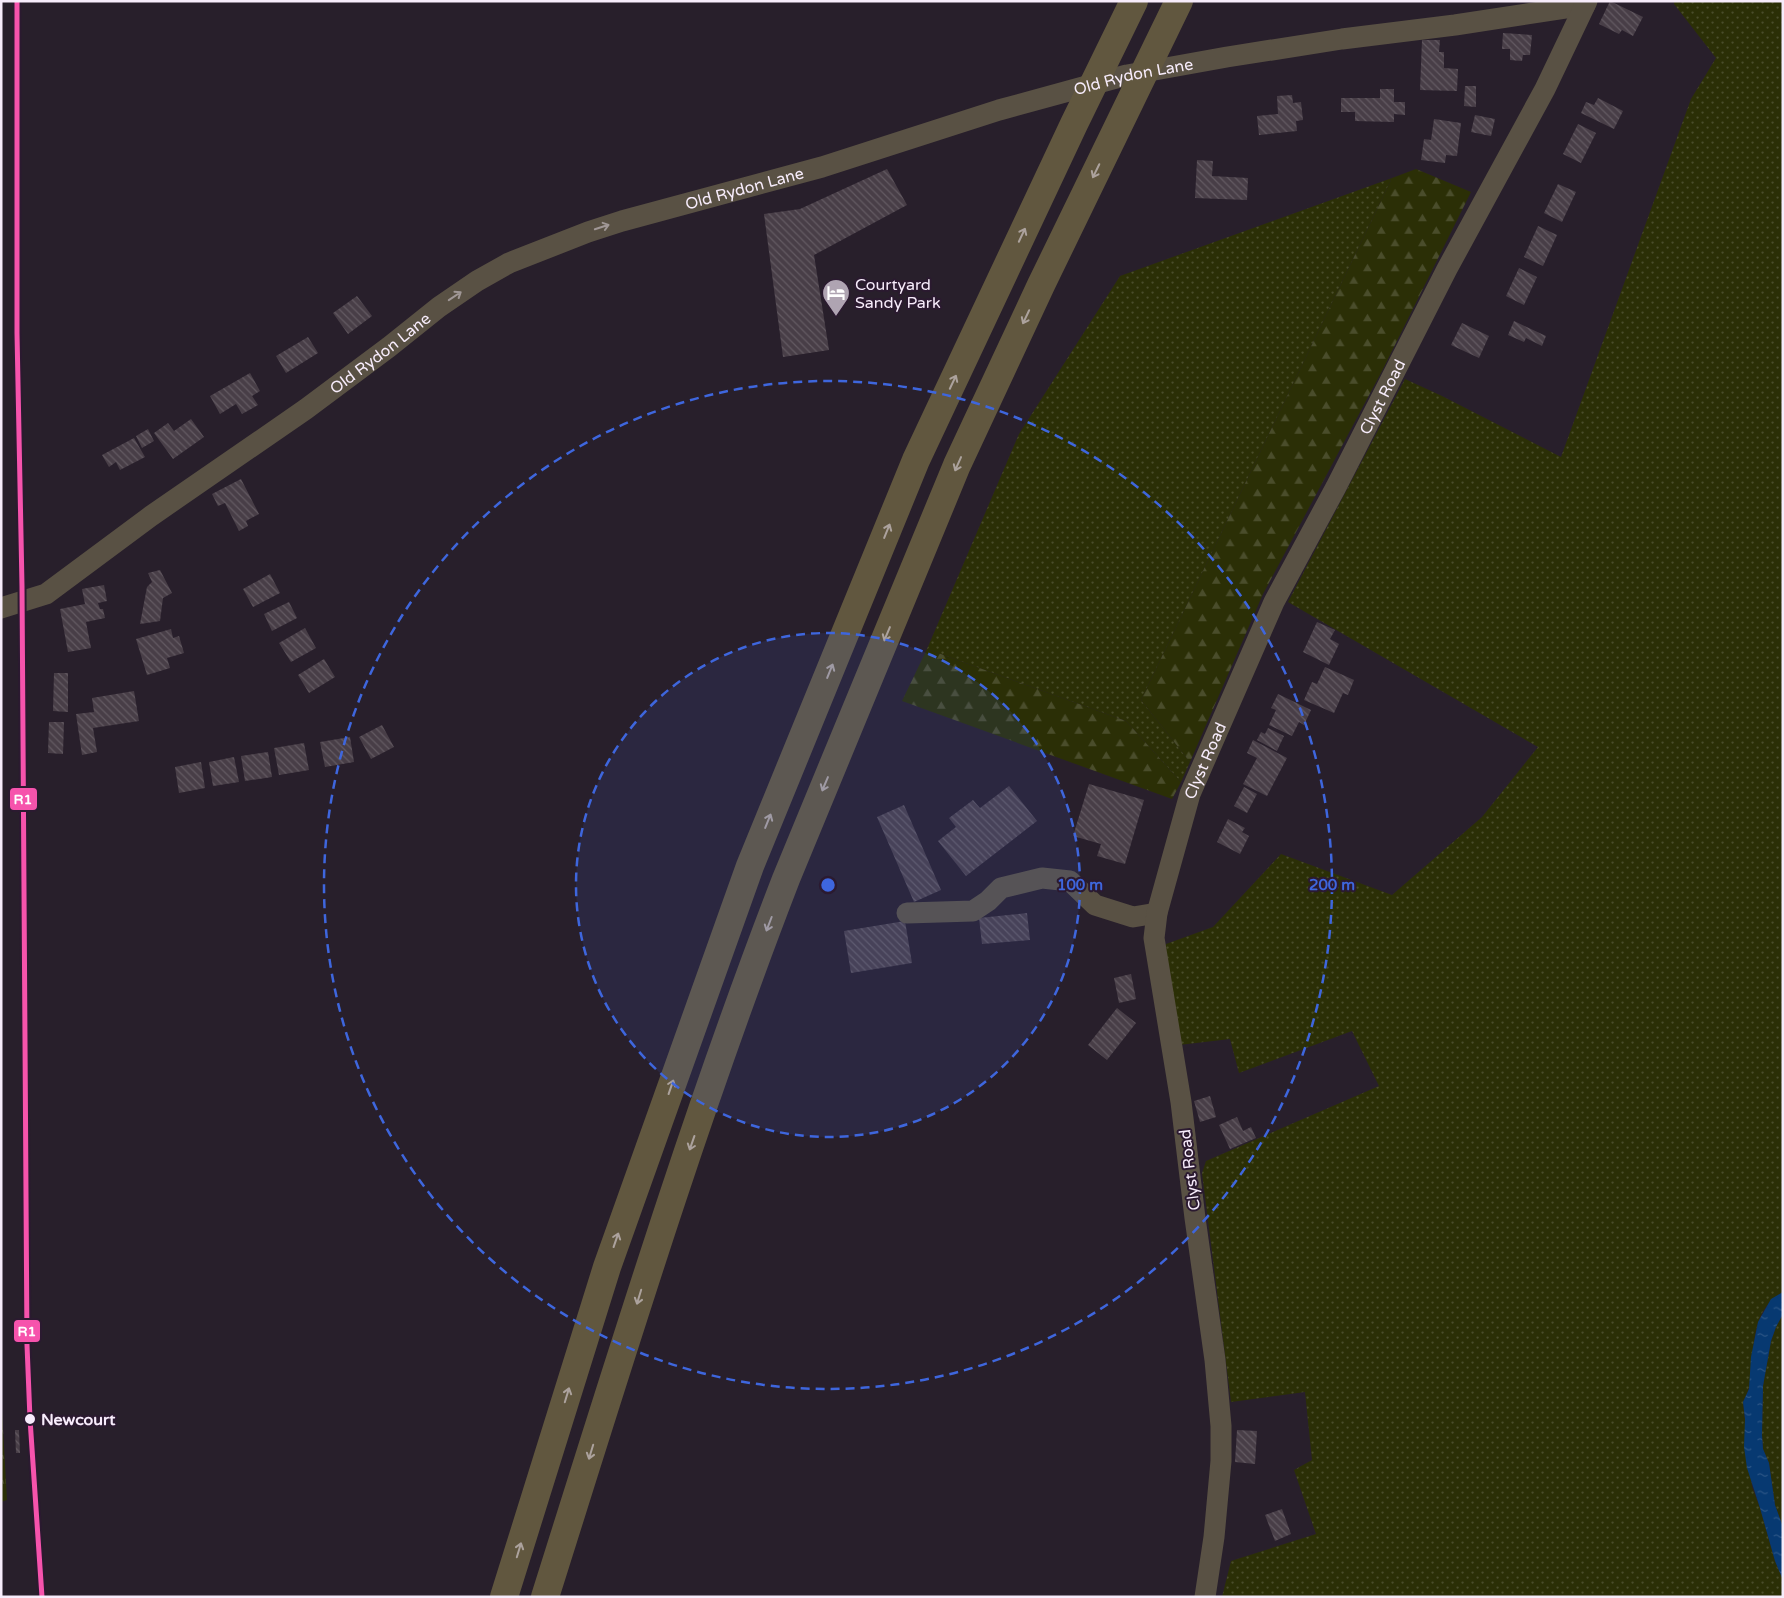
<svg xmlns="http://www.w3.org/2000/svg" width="1784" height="1598" font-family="'Varela Round',sans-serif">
	<defs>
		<pattern id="grass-dots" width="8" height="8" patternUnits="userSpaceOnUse" patternTransform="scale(1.25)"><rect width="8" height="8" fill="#2b2f06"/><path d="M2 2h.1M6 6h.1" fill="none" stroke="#4a4d2b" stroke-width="1.8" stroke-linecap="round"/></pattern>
		<pattern id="forest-firs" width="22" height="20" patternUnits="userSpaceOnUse" patternTransform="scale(1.25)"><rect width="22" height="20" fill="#2b2f06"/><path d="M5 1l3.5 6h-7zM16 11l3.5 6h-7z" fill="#4a4d2b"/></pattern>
		<pattern id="park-tufts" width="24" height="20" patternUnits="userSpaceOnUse" patternTransform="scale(1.25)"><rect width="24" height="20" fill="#2b2f06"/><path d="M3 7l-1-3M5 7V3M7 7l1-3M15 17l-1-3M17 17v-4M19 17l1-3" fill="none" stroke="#4a4d2b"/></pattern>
		<pattern id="water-ripples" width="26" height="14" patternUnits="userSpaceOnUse" patternTransform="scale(1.25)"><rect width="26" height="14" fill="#073971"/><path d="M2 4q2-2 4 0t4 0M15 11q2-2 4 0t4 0" fill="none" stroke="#2c5686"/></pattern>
		<pattern id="building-back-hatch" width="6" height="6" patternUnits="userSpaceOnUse" patternTransform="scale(1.25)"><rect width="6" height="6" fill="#483e47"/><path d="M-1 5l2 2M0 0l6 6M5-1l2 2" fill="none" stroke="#635a62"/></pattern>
	</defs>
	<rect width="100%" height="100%" fill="#281f2b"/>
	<!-- grass -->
	<path fill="url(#grass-dots)" d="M1674 1H1783V1292C1747 1312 1756 1354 1749 1387 1748 1392 1745 1397 1743 1402L1752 1487 1760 1508 1775 1561 1783 1580V1597H1222L1231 1561 1316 1534 1294 1470 1312 1460 1305 1392 1231 1402 1202 1173 1206 1161 1379 1086 1352 1031 1239 1073 1230 1039 1179 1045 1166 969V944L1213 927 1281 854 1392 895 1482 817 1538 747 1288 602 1405 379 1442 396 1561 457 1691 99 1716 58 1674 4Z
		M1392 178 1141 700 1190 762 1181 782 1126 721 927 649 1019 434 1120 276Z
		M1783 1314V1527L1775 1505 1769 1463 1763 1449 1762 1435 1763 1386 1771 1341 1776 1327Z"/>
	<!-- forest -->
	<path fill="url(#forest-firs)" d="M1416 169 1471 192 1383 369 1263 594 1190 762 1141 700 1392 178Z
		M927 649 1126 721 1181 782 1172 799 902 701Z"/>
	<!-- park -->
	<path fill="url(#park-tufts)" d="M1 1393 7 1500 1 1502Z"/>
	<!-- water -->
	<path fill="url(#water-ripples)" d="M1783 1292V1314L1776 1327 1771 1341 1763 1386 1762 1435 1763 1449 1769 1463 1775 1505 1783 1527V1580L1775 1561 1760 1508 1747 1468 1744 1447 1745 1419 1743 1402 1749 1389 1751 1357 1758 1322 1771 1299Z"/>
	<!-- building -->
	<path fill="url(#building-back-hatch)" d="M1610 1 1643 17 1633 36 1622 30 1619 34 1599 24Z
		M1503 33 1532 35 1530 55H1523L1522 61 1510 60V49H1502Z
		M1422 40H1440L1439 52H1444V68L1458 69 1457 91 1420 90Z
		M1465 86H1476V107L1464 106Z
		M1380 89H1394V102H1405V115L1394 114V122L1355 121V112H1341V98H1380Z
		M1292 95 1293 103 1301 102 1303 120 1296 121 1297 131 1259 135 1257 116 1278 114 1277 96Z
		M1598 98 1623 111 1614 129 1581 113 1586 102 1594 105Z
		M1475 115 1495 119 1491 136 1471 132Z
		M1434 119 1461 123 1457 156 1446 155 1445 163 1421 160 1424 139 1431 140Z
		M1578 124 1596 133 1581 163 1563 154Z
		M1197 160 1213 161 1212 176 1248 178 1247 200 1195 198Z
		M887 169 907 205 814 255 829 350 783 357 764 214 800 209Z
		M1558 184 1576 192 1562 222 1544 213Z
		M1538 226 1557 235 1543 266 1524 257Z
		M1519 268 1537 277 1524 305 1506 296Z
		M357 296 372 316 348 334 333 313Z
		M1514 321 1546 336 1542 346 1526 338 1524 342 1508 335Z
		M1462 323 1489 336 1479 358 1451 345Z
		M308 337 318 353 286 373 276 356Z
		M250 373 260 391 252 396 258 405 242 414 236 404 220 414 210 396Z
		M191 419 204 437 173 459 154 433 168 423 174 431Z
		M148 429 154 441 142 448 136 436Z
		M134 438 145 457 120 470 116 462 109 467 102 455Z
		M241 479 259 514 246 521 248 526 239 531 225 503 218 506 212 494Z
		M160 570 172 593 163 598 160 621 140 624 147 587 152 582 148 573Z
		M270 574 280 593 253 607 243 589Z
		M104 585 107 601 98 603 100 609H103L105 618 86 622 91 648 68 652 60 609 85 604 82 589Z
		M289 602 297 618 272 631 264 614Z
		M1317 622 1335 630 1330 639 1339 644 1329 665 1303 652Z
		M305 628 316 648 291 662 279 643Z
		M171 629 173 638 179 636 184 653 167 658 170 668 147 675 136 639Z
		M324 659 335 677 309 693 298 675Z
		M1325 667 1354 680 1348 695 1343 693 1334 713 1304 700 1312 682 1317 684Z
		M54 673H68V712L53 711Z
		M134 691 139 721 93 728 97 752 82 755 76 714 94 712 92 698Z
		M1278 694 1311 710 1304 725 1299 722 1292 736 1269 725 1276 710 1271 708Z
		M49 722H64L63 754 48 753Z
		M382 725 394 747 371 759 359 737Z
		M1268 728 1284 736 1277 751 1257 740 1261 732 1265 734Z
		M350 737 354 762 325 767 320 742Z
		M1253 740 1287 758 1267 796 1243 784 1257 758 1247 753Z
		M304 743 309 770 279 775 274 748Z
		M268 752 272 777 245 781 241 756Z
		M234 757 239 782 213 786 209 762Z
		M201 762 205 788 179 793 175 767Z
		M1089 784 1144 800 1125 864 1097 856 1101 844 1073 836Z
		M1009 786 1037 821 966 876 938 841 956 827 949 818 973 800 980 808Z
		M1244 787 1257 794 1247 813 1234 806Z
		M904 805 941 890 914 902 877 817Z
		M1228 819 1245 828 1242 832 1249 836 1240 854 1217 842Z
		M1027 913 1030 940 982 944 979 918Z
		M905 921 912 963 851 973 844 931Z
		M1131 974 1136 999 1119 1003 1114 978Z
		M1117 1008 1136 1023 1107 1060 1088 1045Z
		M1210 1096 1216 1117 1200 1122 1194 1101Z
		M1237 1117 1243 1131 1251 1127 1256 1138 1230 1149 1219 1125Z
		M15 1430H19L20 1453H16Z
		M1237 1430 1257 1431 1255 1464 1235 1462Z
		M1282 1509 1291 1534 1275 1541 1265 1515Z"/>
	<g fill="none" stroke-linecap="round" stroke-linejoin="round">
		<!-- minor -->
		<g stroke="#595144" stroke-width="21">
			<path id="s1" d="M1 608 46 594 151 516 306 409 389 347 439 307 477 281 509 263 588 232 622 221 822 167 999 110 1127 75 1227 57 1342 39 1455 25 1585 5"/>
			<path d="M907 913 973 911 988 901 1001 888 1042 878 1070 881 1095 905 1133 917 1157 913"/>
			<path id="s2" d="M1205 1597 1214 1537 1221 1461V1426L1215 1360 1195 1218 1181 1102 1154 938 1157 913 1190 794 1274 602 1336 487 1447 269 1545 89 1587 1"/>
		</g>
		<!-- highway -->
		<path stroke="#61573f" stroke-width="28" d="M504 1597 607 1267 750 866 916 460 1074 124 1134 1
			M545 1597C621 1356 695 1114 786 879L957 465 1041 285 1179 1"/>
		<defs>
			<path id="rail-1" d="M17 1V333L22 586 27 1345 30 1419 42 1597"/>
		</defs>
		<!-- rail-1 casing -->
		<use href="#rail-1" stroke="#2b1a30" stroke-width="9"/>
		<!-- rail-1 -->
		<use href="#rail-1" stroke="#f653ac" stroke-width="5"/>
	</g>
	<!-- one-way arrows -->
	<defs><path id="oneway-shaft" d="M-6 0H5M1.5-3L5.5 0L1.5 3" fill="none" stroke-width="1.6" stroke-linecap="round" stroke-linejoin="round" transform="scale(1.25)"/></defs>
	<g stroke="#aca29d">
		<use href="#oneway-shaft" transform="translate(1096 171) rotate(116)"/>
		<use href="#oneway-shaft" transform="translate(1022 235) rotate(-65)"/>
		<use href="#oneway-shaft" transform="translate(1026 317) rotate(115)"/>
		<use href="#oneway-shaft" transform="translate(953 382) rotate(-65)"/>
		<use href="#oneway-shaft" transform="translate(958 464) rotate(114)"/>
		<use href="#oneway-shaft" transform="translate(887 531) rotate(-68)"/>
		<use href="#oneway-shaft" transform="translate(887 634) rotate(113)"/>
		<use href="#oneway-shaft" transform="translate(830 671) rotate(-68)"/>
		<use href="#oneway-shaft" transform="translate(825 784) rotate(113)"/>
		<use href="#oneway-shaft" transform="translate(768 821) rotate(-68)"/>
		<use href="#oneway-shaft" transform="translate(769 924) rotate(111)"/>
		<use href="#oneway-shaft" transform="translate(671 1087) rotate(-71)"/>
		<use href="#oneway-shaft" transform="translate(692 1143) rotate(109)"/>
		<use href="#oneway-shaft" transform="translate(616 1240) rotate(-71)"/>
		<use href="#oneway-shaft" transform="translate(639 1297) rotate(107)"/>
		<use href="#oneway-shaft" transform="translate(567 1395) rotate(-73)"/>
		<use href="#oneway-shaft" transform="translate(591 1452) rotate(107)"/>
		<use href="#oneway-shaft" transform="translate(519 1550) rotate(-73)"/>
	</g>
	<g stroke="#a09796">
		<use href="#oneway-shaft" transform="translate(602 227) rotate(-18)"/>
		<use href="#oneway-shaft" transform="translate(455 296) rotate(-34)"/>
	</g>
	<!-- distance rings -->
	<circle cx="828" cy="885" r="252" fill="#3e66dd" fill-opacity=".12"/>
	<g fill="none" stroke="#3e66dd" stroke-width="2.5" stroke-dasharray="9 6">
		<circle cx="828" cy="885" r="252"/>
		<circle cx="828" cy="885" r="504"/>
	</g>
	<!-- icons -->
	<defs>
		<symbol id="hotel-pin" viewBox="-11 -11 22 30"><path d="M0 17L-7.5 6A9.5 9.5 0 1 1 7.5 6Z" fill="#afa4b2" stroke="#2b1a30"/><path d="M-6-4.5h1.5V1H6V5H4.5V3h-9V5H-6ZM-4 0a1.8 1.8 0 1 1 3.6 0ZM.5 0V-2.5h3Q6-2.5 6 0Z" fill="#fff"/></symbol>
	</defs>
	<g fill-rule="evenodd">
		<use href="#hotel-pin" x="820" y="277" width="32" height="43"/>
	</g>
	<!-- markers -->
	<circle fill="#f7ecfb" stroke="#2b1a30" stroke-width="2" cx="30" cy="1419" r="6"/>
	<g text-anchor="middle" stroke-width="4" stroke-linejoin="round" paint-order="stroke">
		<!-- street labels -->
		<g font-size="16" fill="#f7ecfb" stroke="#2b1a30">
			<text dy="6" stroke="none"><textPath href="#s1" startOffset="1269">Old Rydon Lane</textPath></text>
			<text dy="6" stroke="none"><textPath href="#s1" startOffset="864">Old Rydon Lane</textPath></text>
			<text dy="6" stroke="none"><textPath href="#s1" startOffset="459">Old Rydon Lane</textPath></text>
			<text dy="6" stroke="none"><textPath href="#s2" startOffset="1255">Clyst Road</textPath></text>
			<text dy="6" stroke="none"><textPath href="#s2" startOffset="850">Clyst Road</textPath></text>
			<text transform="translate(1189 1170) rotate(-97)" y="6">Clyst Road</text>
		</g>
		<!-- poi labels -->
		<g font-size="16" fill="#f7ecfb" stroke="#2b1a30" text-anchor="start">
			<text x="855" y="290">Courtyard<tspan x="855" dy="18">Sandy Park</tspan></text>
		</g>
		<!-- stop labels -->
		<g font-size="16" font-weight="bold" fill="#f7ecfb" stroke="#2b1a30" text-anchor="start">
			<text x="41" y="1425">Newcourt</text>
		</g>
	</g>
	<circle cx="828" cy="885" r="8" fill="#3e66dd" stroke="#2b1a30" stroke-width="2.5"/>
	<g font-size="15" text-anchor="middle" font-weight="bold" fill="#3e66dd" stroke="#2b1a30" stroke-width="4" stroke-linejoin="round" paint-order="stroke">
		<text x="1080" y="890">100 m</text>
		<text x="1332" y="890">200 m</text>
	</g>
	<g stroke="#2b1a30" stroke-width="2">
		<rect x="9" y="787" width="29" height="24" rx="5" fill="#f653ac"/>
		<rect x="13" y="1319" width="28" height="24" rx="5" fill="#f653ac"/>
	</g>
	<g font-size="14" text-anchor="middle" font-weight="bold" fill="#fff">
		<text x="23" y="804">R1</text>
		<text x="27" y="1336">R1</text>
	</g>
	<!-- border -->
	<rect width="1784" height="1598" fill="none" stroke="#f7ecfb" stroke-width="5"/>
</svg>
